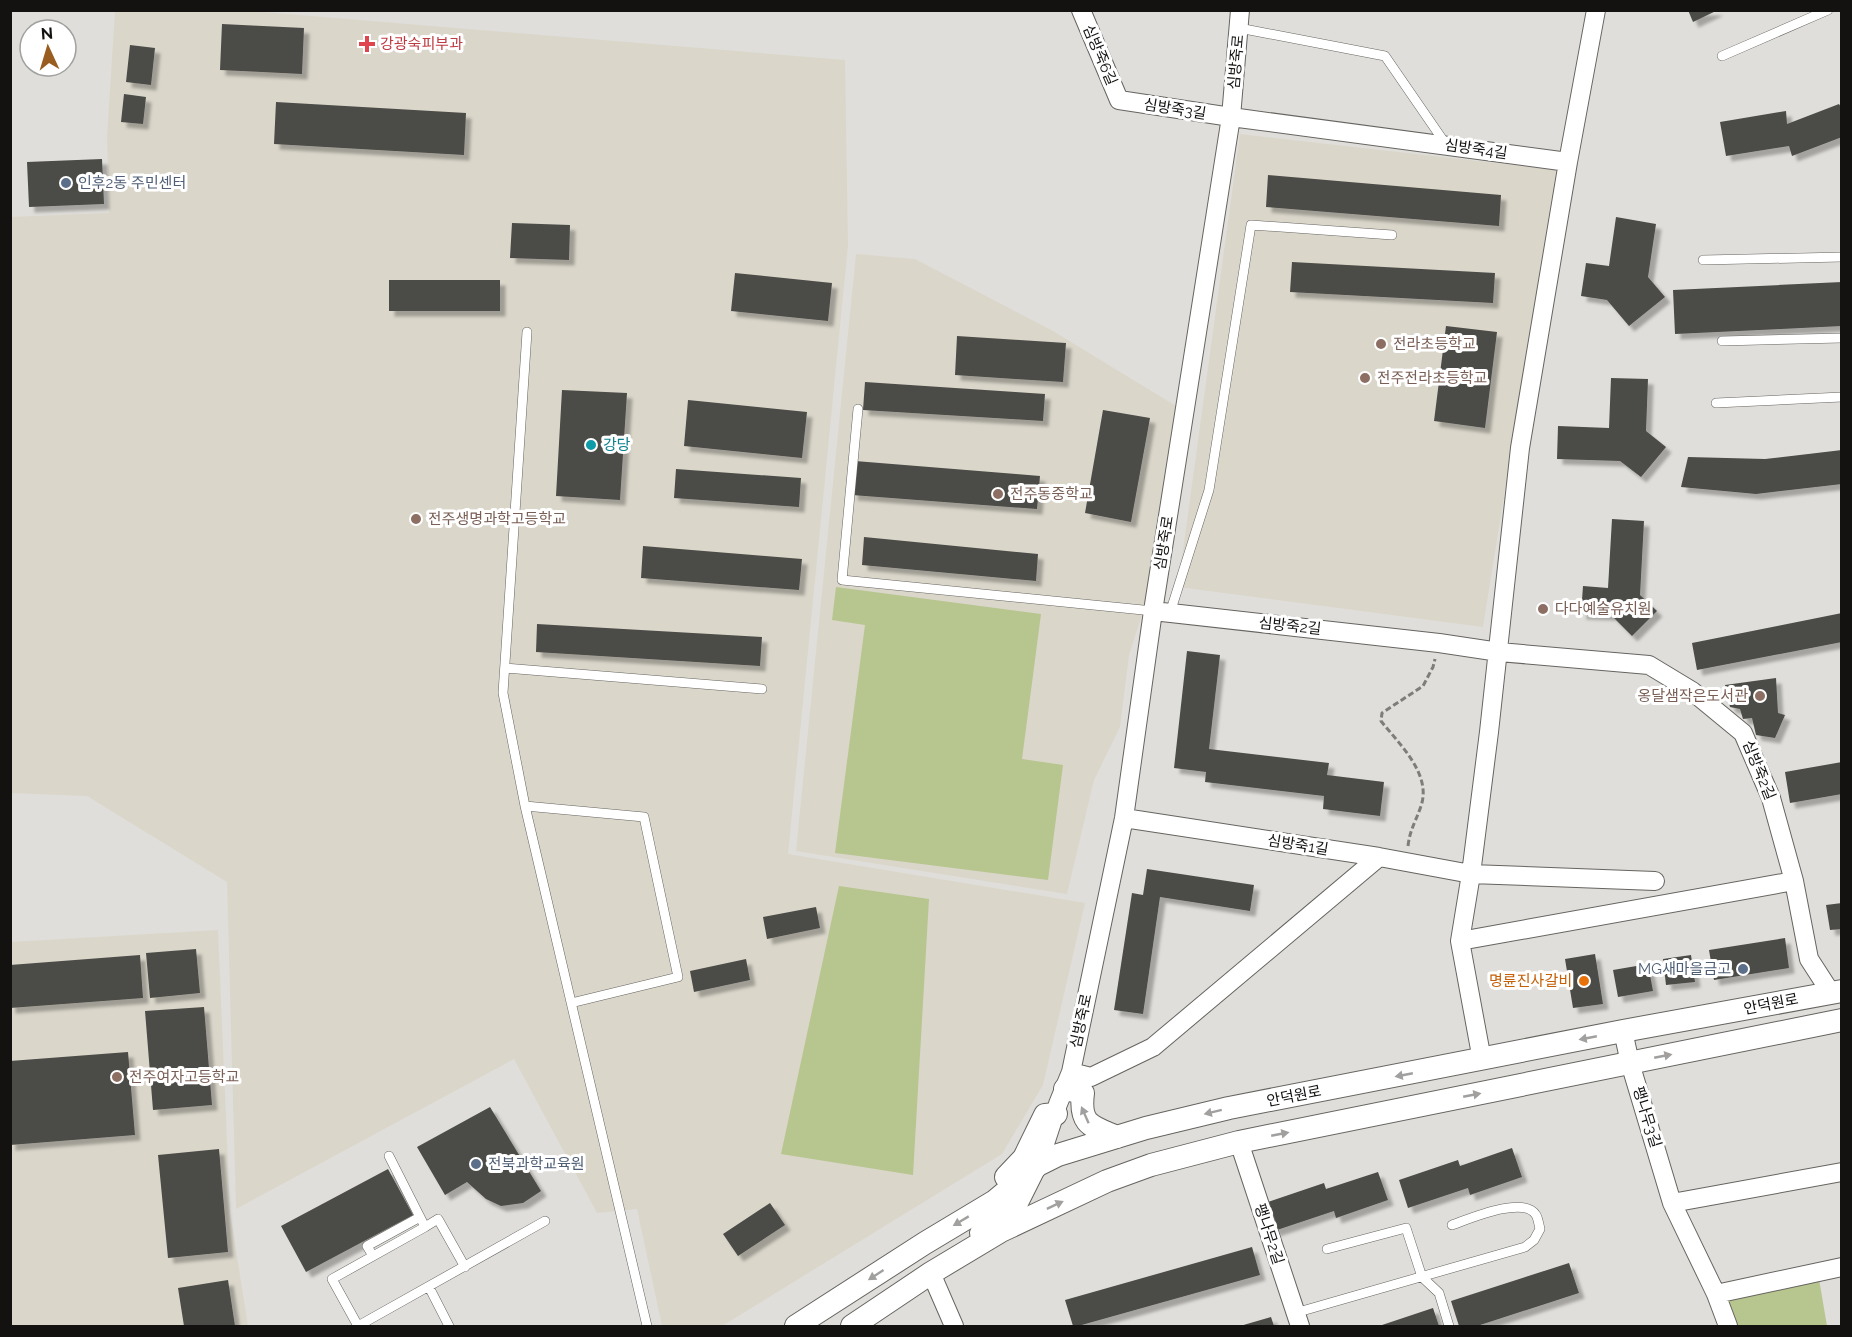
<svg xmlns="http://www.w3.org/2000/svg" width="1852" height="1337" font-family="Raleway,'Noto Sans KR',sans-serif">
	<defs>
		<filter id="shadow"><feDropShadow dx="5.5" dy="5.5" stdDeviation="1.5" flood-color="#0004"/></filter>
	</defs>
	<rect width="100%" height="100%" fill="#e0deda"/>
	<!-- built -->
	<path fill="#dad6ca" d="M115 11H250L845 60 848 245 788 854 1085 903 1043 1085 1002 1154 722 1326H662L637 1209 597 1213 514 1059 236 1209 227 882 87 796 11 793V217L109 213 107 137Z
		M1240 134 1556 170 1483 627 1178 587Z
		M856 254 915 259 1053 331 1176 406 1153 581 1129 655 1120 727 1094 780 1067 894 796 851Z
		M218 930 230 1212 248 1326H11V942Z"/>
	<!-- green -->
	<path fill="#b7c58e" d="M836 587 1041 614 1022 759 1063 765 1048 880 835 853 865 625 832 620Z
		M839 886 929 899 913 1175 781 1154Z
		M1818 1273 1827 1326H1728L1716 1294Z"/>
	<!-- building -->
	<path fill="#4c4b47" filter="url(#shadow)" d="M1688 10H1718L1693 22Z
		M222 24 304 28 302 74 220 70Z
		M130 45 155 48 151 85 126 82Z
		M124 94 146 97 143 124 121 122Z
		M276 102 466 113 464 155 274 144Z
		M1839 104 1842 109V137L1792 156 1789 146 1726 156 1720 122 1786 111 1787 124Z
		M102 159 104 204 29 207 27 162Z
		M1268 175 1501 195 1499 226 1266 207Z
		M1616 217 1656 224 1648 277 1665 297 1629 326 1607 300 1581 296 1586 263 1609 266Z
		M512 223 570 225 569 260 510 258Z
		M1292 262 1495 273 1493 303 1290 292Z
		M735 273 832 283 828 321 731 311Z
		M389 280H500V311H389Z
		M1842 282V326L1675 334 1673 290Z
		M1446 326 1497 332 1485 428 1434 421Z
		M957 336 1066 343 1063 382 955 375Z
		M1611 378 1648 379 1646 431 1666 447 1641 477 1620 461 1557 459 1558 426 1609 428Z
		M865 382 1045 394 1043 421 863 410Z
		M562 390 627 393 620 500 556 496Z
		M688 400 807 412 802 458 684 446Z
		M1103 410 1150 418 1131 522 1085 513Z
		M1842 450V484L1756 494 1681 487 1688 457 1765 459Z
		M855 461 1040 476 1037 509 852 495Z
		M676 469 801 478 799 507 674 498Z
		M1612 519 1644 521 1640 595 1657 611 1632 636 1611 615 1581 614 1583 586 1608 588Z
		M864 537 1038 554 1036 581 862 565Z
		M643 546 802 559 799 590 641 578Z
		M1842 613V642L1697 670 1692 643Z
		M537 624 762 637 760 666 536 652Z
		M1187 651 1220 655 1209 749 1329 763 1327 775 1384 782 1380 816 1323 809 1324 796 1205 782 1206 772 1174 768Z
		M1776 678 1778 713 1785 715 1775 738 1756 735 1752 718 1743 719 1740 709 1730 707 1725 685Z
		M1842 762V794L1790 803 1785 772Z
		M1147 869 1254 885 1250 911 1160 897 1143 1014 1114 1010 1132 893 1143 895Z
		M1842 903V929L1830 930 1826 905Z
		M816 907 820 928 767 939 763 917Z
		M1785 938 1789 968 1714 980 1709 950Z
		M196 949 200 993 150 998 146 953Z
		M1595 954 1603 1004 1573 1008 1565 959Z
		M140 955 143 998 10 1008V965Z
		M1691 955 1695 982 1666 985 1663 959Z
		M746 959 750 980 694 992 690 971Z
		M1648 964 1653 991 1618 997 1613 970Z
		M204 1007 212 1105 153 1110 145 1011Z
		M128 1052 135 1135 10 1145V1061Z
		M490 1107 541 1191 523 1203 501 1206 486 1199 467 1182 445 1195 417 1147Z
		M1512 1148 1522 1177 1470 1195 1468 1188 1408 1208 1399 1180 1458 1160 1460 1166Z
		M219 1149 228 1252 168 1258 158 1155Z
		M388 1169 413 1215 306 1272 281 1226Z
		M1378 1172 1388 1200 1336 1218 1334 1211 1274 1231 1265 1203 1324 1183 1326 1189Z
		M770 1203 785 1225 738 1256 723 1234Z
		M1252 1247 1260 1275 1078 1326H1073L1065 1300Z
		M1569 1263 1579 1293 1477 1326H1459L1451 1301Z
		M228 1280 235 1326H184L178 1288Z
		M1433 1308 1439 1326H1379Z
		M1271 1317 1274 1326H1240Z"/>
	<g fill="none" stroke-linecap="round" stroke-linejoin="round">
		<defs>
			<path id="service" d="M1239 28 1385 56 1447 146
				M1722 56 1828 10
				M1703 260 1842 257
				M527 332 503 693 525 806 647 1326
				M1722 341 1842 338
				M1716 403 1842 397
				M858 409 842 580 1153 611
				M1170 613 1209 490 1251 225 1392 235
				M505 668 762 689
				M525 806 644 817 678 977 571 1003
				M389 1156 425 1227 332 1279 358 1326 545 1221
				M425 1227 438 1219 465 1267
				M1327 1249 1406 1228 1422 1277 1439 1293 1449 1326
				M373 1256 367 1246 420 1217
				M429 1287 449 1326
				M1295 1313 1525 1247 1534 1240 1540 1229C1539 1225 1538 1218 1536 1215 1524 1195 1469 1219 1452 1225"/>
			<path id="minor" d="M1081 10 1119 100 1231 117 1568 162 1596 10
				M1153 611 1439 643 1499 652 1649 665 1692 691 1743 733 1771 798 1794 881 1809 959 1831 993
				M1124 818 1379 857 1471 874 1655 881
				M1460 941 1794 881
				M1623 1031 1630 1063 1672 1203 1716 1294 1728 1326
				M1482 1060 1460 941 1471 874 1489 732 1520 448 1568 162
				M1071 1072 1091 1077 1153 1047 1379 857
				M1239 1142 1300 1326
				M1672 1203 1842 1172
				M979 1233 1017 1207 1038 1165 1058 1104 1071 1072 1124 818 1153 611 1231 117 1240 10
				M931 1273 954 1326
				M1716 1294 1842 1267"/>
			<path id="tertiary" d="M1065 1089 1083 1093C1079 1125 1091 1126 1117 1137
				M1006 1177 1024 1158 1045 1115 1056 1114
				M796 1326 925 1243 995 1201 1038 1165 1058 1155 1146 1128 1229 1108 1623 1031 1842 991
				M852 1326 931 1273 1001 1231 1107 1181 1151 1165 1239 1142 1842 1020"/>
		</defs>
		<!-- service casing -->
		<use href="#service" stroke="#666460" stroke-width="10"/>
		<!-- minor casing -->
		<use href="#minor" stroke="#666460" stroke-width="20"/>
		<!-- tertiary casing -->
		<use href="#tertiary" stroke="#666460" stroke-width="24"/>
		<!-- path -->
		<path stroke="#7f7d7a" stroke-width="3" stroke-dasharray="6 3" stroke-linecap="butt" d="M1408 846C1410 829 1416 821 1421 806 1432 774 1399 744 1381 721L1382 713 1423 686 1433 667 1435 659"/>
		<!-- service -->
		<use href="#service" stroke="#fff" stroke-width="9"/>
		<!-- minor -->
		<use href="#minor" stroke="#fff" stroke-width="18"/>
		<!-- tertiary -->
		<use href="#tertiary" stroke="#fff" stroke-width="22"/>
	</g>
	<!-- one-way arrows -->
	<defs><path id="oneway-solid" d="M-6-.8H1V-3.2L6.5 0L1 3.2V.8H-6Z" transform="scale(1.5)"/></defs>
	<g fill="#a1a09f">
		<use href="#oneway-solid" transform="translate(1588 1038) rotate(169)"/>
		<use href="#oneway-solid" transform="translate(1663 1056) rotate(-11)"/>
		<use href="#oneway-solid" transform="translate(1404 1075) rotate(169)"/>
		<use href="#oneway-solid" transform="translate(1472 1095) rotate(-11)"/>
		<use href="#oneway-solid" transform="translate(1213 1112) rotate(166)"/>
		<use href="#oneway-solid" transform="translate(1085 1115) rotate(-114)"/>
		<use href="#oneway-solid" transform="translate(1280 1134) rotate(-11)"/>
		<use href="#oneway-solid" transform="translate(1055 1205) rotate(-25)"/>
		<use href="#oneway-solid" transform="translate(961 1221) rotate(149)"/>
		<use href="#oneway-solid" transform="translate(876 1275) rotate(147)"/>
	</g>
	<!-- markers -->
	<path fill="#e0444e" stroke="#fff" stroke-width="2" d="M364 35h6v6h6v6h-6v6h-6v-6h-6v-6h6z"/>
	<g fill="#5c6f8a" stroke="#fff" stroke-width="2">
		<circle cx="66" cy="183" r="6"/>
		<circle cx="1743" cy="969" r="6"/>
		<circle cx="476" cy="1164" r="6"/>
	</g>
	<g fill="#8d6e63" stroke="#fff" stroke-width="2">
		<circle cx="1381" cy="344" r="6"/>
		<circle cx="1365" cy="378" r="6"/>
		<circle cx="998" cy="494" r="6"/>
		<circle cx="416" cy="519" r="6"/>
		<circle cx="1543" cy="609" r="6"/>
		<circle cx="1760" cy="696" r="6"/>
		<circle cx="117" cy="1077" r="6"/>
	</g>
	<circle fill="#0f9aa8" stroke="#fff" stroke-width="2" cx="591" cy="445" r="6"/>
	<circle fill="#e8710a" stroke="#fff" stroke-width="2" cx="1584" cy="981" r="6"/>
	<g text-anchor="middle" stroke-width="6" stroke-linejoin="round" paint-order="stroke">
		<!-- health labels -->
		<g font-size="15" fill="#be3a42" stroke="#fff" text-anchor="start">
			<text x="380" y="49">강광숙피부과</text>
		</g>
		<!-- street labels -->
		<g font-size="15" fill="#131210" stroke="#fff">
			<text transform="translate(1100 55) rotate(67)" y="5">심방죽6길</text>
			<text transform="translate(1236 62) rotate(-85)" y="5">심방죽로</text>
			<text transform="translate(1175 109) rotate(9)" y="5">심방죽3길</text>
			<text transform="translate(1476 149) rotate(8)" y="5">심방죽4길</text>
			<text transform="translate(1164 543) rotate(-81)" y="5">심방죽로</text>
			<text transform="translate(1290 626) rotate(6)" y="5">심방죽2길</text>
			<text transform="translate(1759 770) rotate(68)" y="5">심방죽2길</text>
			<text transform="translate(1298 845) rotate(9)" y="5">심방죽1길</text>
			<text transform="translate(1771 1004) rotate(-11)" y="5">안덕원로</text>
			<text transform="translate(1081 1021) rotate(-78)" y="5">심방죽로</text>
			<text transform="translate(1294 1096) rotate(-11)" y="5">안덕원로</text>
			<text transform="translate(1647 1117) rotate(73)" y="5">팽나무3길</text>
			<text transform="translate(1269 1234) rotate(72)" y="5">팽나무2길</text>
		</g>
		<!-- service labels -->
		<g font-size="15" fill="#4e5e75" stroke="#fff" text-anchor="start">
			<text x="78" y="188">인후2동 주민센터</text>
			<text x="1731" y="974" text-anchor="end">MG새마을금고</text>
			<text x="488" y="1169">전북과학교육원</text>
		</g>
		<!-- education labels -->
		<g font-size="15" fill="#785e54" stroke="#fff" text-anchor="start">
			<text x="1393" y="349">전라초등학교</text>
			<text x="1377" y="383">전주전라초등학교</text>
			<text x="1010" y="499">전주동중학교</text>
			<text x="428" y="524">전주생명과학고등학교</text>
			<text x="1555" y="614">다다예술유치원</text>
			<text x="1748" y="701" text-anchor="end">옹달샘작은도서관</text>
			<text x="129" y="1082">전주여자고등학교</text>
		</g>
		<!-- culture labels -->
		<g font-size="15" fill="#0d838f" stroke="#fff" text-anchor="start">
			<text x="603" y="450">강당</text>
		</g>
		<!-- food labels -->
		<g font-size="15" fill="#c56008" stroke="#fff" text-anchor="end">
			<text x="1572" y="986">명륜진사갈비</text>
		</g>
	</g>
	<!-- border -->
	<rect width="1852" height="1337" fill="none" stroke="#131210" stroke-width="24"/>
	<!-- north arrow -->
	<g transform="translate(48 48) rotate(356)"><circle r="28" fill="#ffffff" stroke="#a1a09f" stroke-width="1.5"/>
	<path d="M0-4.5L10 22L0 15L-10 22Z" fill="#995d1f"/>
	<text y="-9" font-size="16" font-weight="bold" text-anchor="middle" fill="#131210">N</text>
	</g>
</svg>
